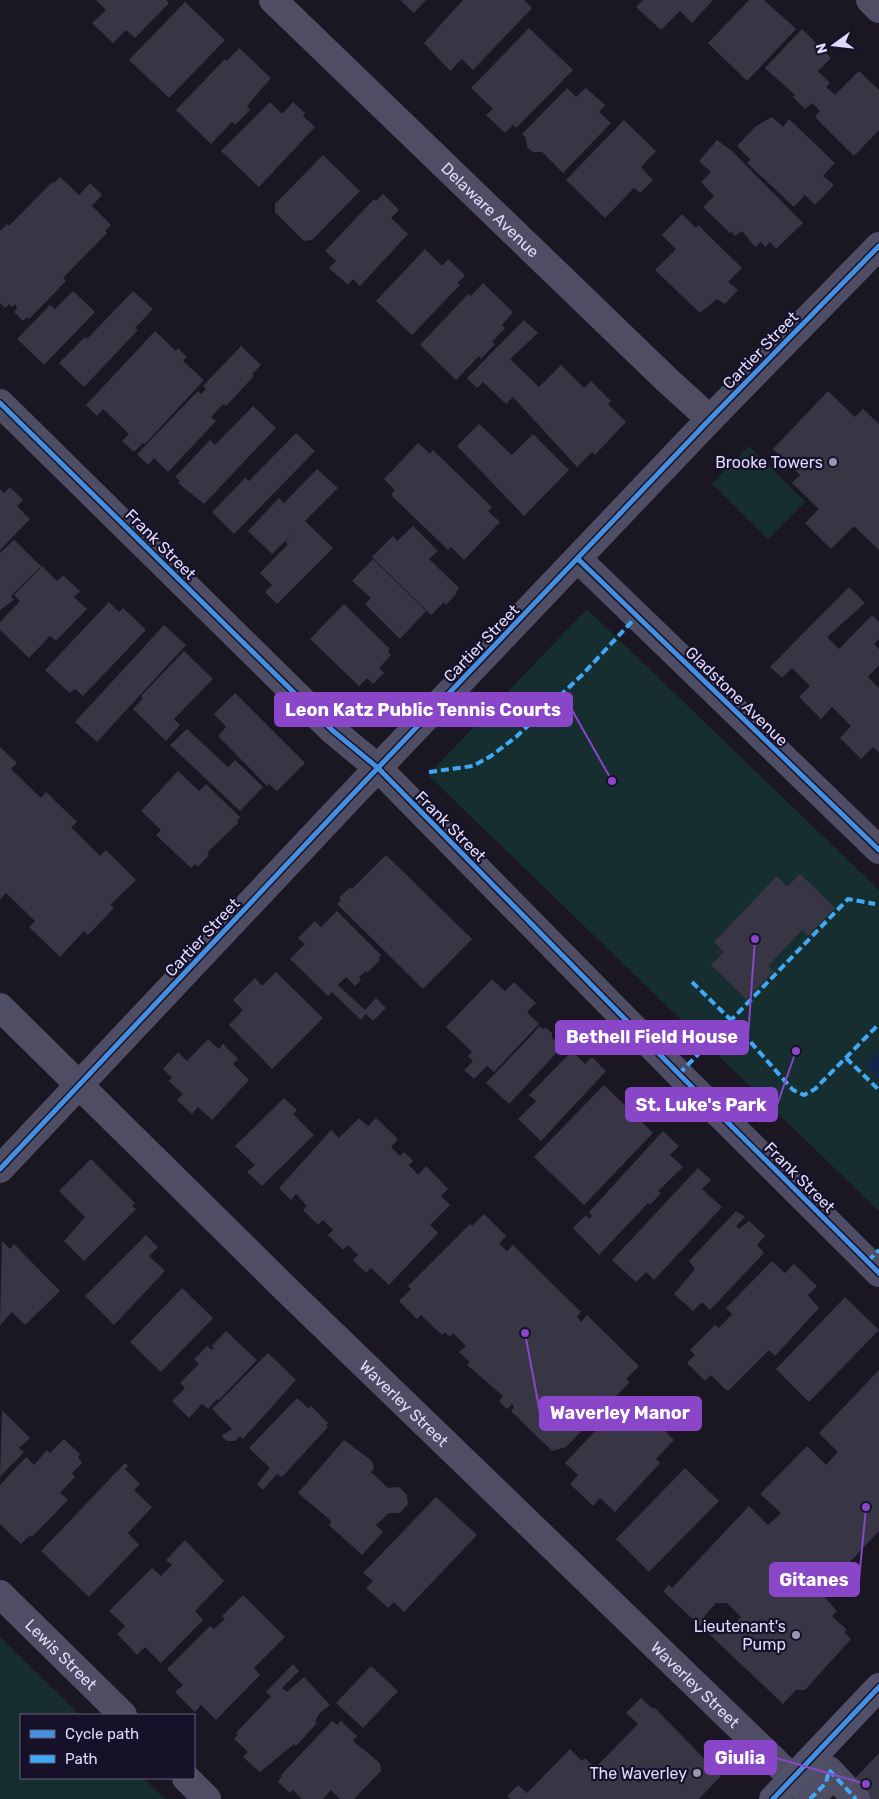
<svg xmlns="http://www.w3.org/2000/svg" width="879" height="1799" font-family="Rubik,sans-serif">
	<rect width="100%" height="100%" fill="#1a1723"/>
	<!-- green -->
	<path fill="#162e30" d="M749 446 805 502 768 539 712 484Z
		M587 609 879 890V1211L428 775Z
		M0 1637 80 1715H21V1778H143L165 1799H0Z"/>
	<!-- water -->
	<path fill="#122649" d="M879 1051V1079L865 1065Z"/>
	<!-- building -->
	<path fill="#383544" d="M96 0H166L169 3 135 38 126 30 113 43 92 23 106 10Z
		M400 0H426L414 13Z
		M463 0H524L532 8 473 70 462 59 450 71 424 43Z
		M643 0H713L692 23 680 11 661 30 636 7Z
		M749 0H764L796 29 747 81 708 43Z
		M185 2 225 40 169 98 129 60Z
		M529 28 573 70 516 128 513 125 505 133 486 115 493 109 471 88Z
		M802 29 831 58 818 71 830 83 826 87 835 95 859 71 879 90V130L854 156 815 117 820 111 812 103 805 109 793 97 795 95 765 68Z
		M239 48 271 78 247 106 250 110 235 125 232 122 211 144 176 110 225 59 227 61Z
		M567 88 576 97 586 88 605 105 599 112 611 123 563 173 542 152H533L527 147 526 138 522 134Z
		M270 102 282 114 293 102 305 113 303 116 315 127 259 187 221 151Z
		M772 117 783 127 789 119 835 163 823 176 834 185 815 205 805 195 794 207 747 163 751 160 737 146 756 126Z
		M624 120 656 151 641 167 653 180 640 193 634 188 605 218 566 180Z
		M717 140 732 151 803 223 776 249 770 242 765 247 761 242 755 247 742 231 735 236 732 232 730 233 703 207 714 196 701 182 711 172 699 161Z
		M323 155 360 191 312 240 304 241 275 212V204Z
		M60 177 79 195 90 183 102 195 92 206 111 225 105 231 107 233 63 278 66 281 29 319 27 317 23 321 14 312 17 308 15 304 12 307 9 304 5 308 0 303V231L7 224 9 226 52 182 54 183Z
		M383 194 399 210 391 218 408 234 360 286 353 279 348 285 329 268 336 261 325 251 374 199 376 201Z
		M682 214 696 228 698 225 742 268 728 282 738 290 725 304 717 299 700 313 655 270 676 249 662 235Z
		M425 249 442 266 448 259 465 275 458 283 460 285 412 335 376 301Z
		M483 283 513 312 502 325 505 328 492 342 495 344 481 359 479 356 456 380 420 345 468 294 471 296Z
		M73 291 95 312 44 365 17 339 50 305 55 309Z
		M133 291 153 309 135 328 138 330 84 387 59 363 85 337 87 339Z
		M524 320 538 333 510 359 539 387 561 365 584 388 591 381 611 401 608 404 626 422 595 455 592 452 577 467 513 397 506 404 483 382 477 388 467 378Z
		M155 331 176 351 178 348 187 357 183 361 204 380 145 444 143 443 134 452 122 441 129 434 103 409 97 416 86 405Z
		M241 346 261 365 252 374 254 376 226 406 223 404 211 417 216 421 168 472 154 458 148 465 137 454 198 391 201 394 206 389 203 386Z
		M828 391 855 417 863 409 879 424V550L854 526 831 549 805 523 819 509 792 483 800 475 773 449Z
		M253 406 276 428 204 504 178 483 180 481 175 477 210 440 215 445Z
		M479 424 512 455 533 434 569 470 524 516 457 446Z
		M296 433 315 451 234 534 212 512 245 478 249 481Z
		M418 443 430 454 433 450 492 507 488 511 500 522 464 560 451 547 448 550 391 495 395 490 384 479Z
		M317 469 338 488 305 521 333 548 277 604 265 592 272 585 260 573 288 544 285 542 298 529 272 554 248 531 279 498 284 503Z
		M10 487 23 500 17 506 30 519 0 550V489L4 493Z
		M413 526 438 551 429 559 459 588 456 592 457 593 446 605 444 602 431 615 372 557 393 536 397 541Z
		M14 540 41 566 11 596 14 600 0 610V553Z
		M373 559 426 611 400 639 365 604 371 598 352 581Z
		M42 566 57 581 63 575 80 591 74 597 87 609 56 641 50 636 29 658 0 630V622L20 601 14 595Z
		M849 587 865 603 827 637 839 649 872 615 879 622V639L874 644 879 649V665L868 677 879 688V753L873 747 861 759 840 738 851 726 832 707 821 719 799 697 810 686 792 668 782 678 770 667Z
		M109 602 119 612 123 608 146 630 83 696 75 689 70 693 45 670Z
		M344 604 390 649 388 651 391 655 379 668 384 673 373 684 367 678 359 686 310 639Z
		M164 625 186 645 97 742 75 722Z
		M184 651 213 679 174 719 180 725 166 741 133 709 143 698 141 696Z
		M235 693 305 763 277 791 269 784 267 786 218 736 226 727 214 714Z
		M187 729 228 767 235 760 263 787 240 811 170 745Z
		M0 747 17 763 11 769 41 798 46 792 77 822 71 827 100 856 106 850 136 880 110 905 114 908 88 935 84 931 60 957 29 927 35 921 6 893 0 900Z
		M178 771 199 791 206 784 240 817 237 821 238 823 207 853 209 855 198 867 195 864 191 868 156 835 161 830 141 811Z
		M386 855 472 939 423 989 337 904 341 900 339 898 350 887 352 889Z
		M800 874 835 908 808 936 802 930 768 966 774 971 746 999 711 965 724 952 714 942 777 876 787 887Z
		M337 911 381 955 379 957 380 960 367 973 366 971 359 977 361 980 355 986 346 977 338 985 365 1010 376 998 386 1008 373 1021 366 1014 361 1020 332 992 328 996 290 959 305 944 298 938 315 921 321 927Z
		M276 972 323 1018 272 1069 229 1025 243 1010 233 1000 255 978 262 986Z
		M492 979 505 991 514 982 536 1003 527 1012 539 1024 494 1072 487 1066 474 1079 464 1070 473 1061 468 1056 472 1052 446 1027Z
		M540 1026 542 1029 546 1028 552 1033V1038L562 1047 509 1104 486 1083Z
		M208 1039 219 1049 223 1044 238 1059 233 1064 249 1080 212 1120 198 1107 192 1114 177 1100 183 1094 168 1081 172 1078 163 1069 178 1052 187 1061Z
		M570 1053 573 1056 575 1054 585 1064 592 1057 606 1071 541 1141 518 1119 536 1101 529 1095Z
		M604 1085 653 1133 584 1205 534 1157Z
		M284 1098 297 1110 293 1114 314 1135 262 1186 247 1172 255 1165 235 1146Z
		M359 1118 368 1126 376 1118 398 1139 391 1147 400 1156 404 1152 410 1157 413 1161 409 1165 418 1175 426 1166 448 1189 441 1196 450 1205 430 1225 438 1233 389 1285 371 1268 366 1273 353 1260 358 1255 348 1245 343 1250 328 1235 333 1230 323 1220 318 1225 303 1210 307 1206 296 1194 291 1200 279 1188 331 1130 339 1138Z
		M663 1131 679 1146 670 1155 683 1167 658 1191 661 1193 650 1205 648 1203 599 1255 573 1228 586 1215 589 1219 592 1216 589 1212Z
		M91 1159 135 1203 132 1206 136 1209 84 1261 64 1241 85 1217 59 1191Z
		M698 1168 711 1180 702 1189 722 1207 654 1280 646 1272 636 1282 612 1260Z
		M736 1211 745 1217 736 1226 739 1229 749 1221 765 1236 757 1245 764 1253 710 1310 702 1302 693 1311 674 1294 695 1269 689 1261Z
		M484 1214 506 1236 499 1244 507 1251 513 1245 581 1312 577 1317 581 1322 587 1315 639 1366 626 1379 630 1382 566 1447 552 1451 511 1411 514 1407 512 1404 507 1409 499 1401 503 1396 467 1365 470 1362 459 1352 466 1346 453 1333 450 1337 445 1332 442 1335 421 1315 417 1319 399 1301 411 1289 408 1286 470 1224 472 1226Z
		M146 1235 158 1247 149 1256 165 1271 114 1325 85 1296Z
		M2 1241 10 1249 14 1244 60 1291 25 1325 12 1312 0 1325Z
		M772 1261 785 1273 794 1264 817 1286 808 1295 819 1308 775 1356 769 1350 729 1390H726L711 1375 705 1381 687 1363 695 1355 690 1350 715 1325 719 1328 732 1314 726 1308Z
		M182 1288 213 1318 161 1372 130 1342Z
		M845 1297 879 1330 809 1402 776 1369Z
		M226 1331 257 1360 219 1400 217 1399 208 1409 202 1404 189 1418 172 1401 185 1388 180 1383 199 1364 194 1359 207 1346 212 1350 214 1348 212 1346Z
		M268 1353 296 1380 243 1439 240 1436 235 1441H227L221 1436 232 1429 212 1409Z
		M879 1370V1531L845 1567 841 1564 821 1585 822 1594 837 1611 832 1616 847 1630 844 1632 851 1639 805 1690H796L783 1704 708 1633 715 1627 718 1631 726 1623H735L741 1617 727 1603H716L704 1617 706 1620 700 1626 663 1591 669 1585 672 1588 749 1506 768 1525 781 1513 760 1494 807 1446 826 1465 838 1452 819 1433Z
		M297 1398 308 1408 311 1406 328 1423 326 1425 328 1427 282 1477 277 1474 263 1490 257 1484 270 1468 249 1448Z
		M633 1401 644 1410 649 1405 670 1425 665 1431 674 1440 656 1459 660 1463 615 1512 600 1498 593 1506 570 1484 578 1475 565 1463 610 1415 615 1420Z
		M2 1410 30 1438 19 1448 24 1452 0 1477Z
		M64 1439 80 1454 78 1457 82 1463 72 1473 75 1477 60 1493 68 1500 32 1537 30 1535 21 1544 0 1524V1485L26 1457 34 1465 47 1450 50 1453Z
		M344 1440 372 1461 374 1468 371 1472 388 1488 399 1487 407 1495 408 1504 400 1513H389L376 1525 383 1532 362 1555 329 1525 331 1522 329 1519 298 1493Z
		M125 1463 128 1466 125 1469 140 1484 134 1490 152 1507 128 1533 139 1545 89 1597 41 1551Z
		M685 1468 719 1501 649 1572 616 1539Z
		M436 1497 477 1535 404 1612 394 1602 388 1608 366 1588 373 1581 363 1573Z
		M185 1540 224 1581 195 1611 203 1620 161 1663 145 1647 137 1655 127 1644 117 1634 125 1626 109 1611 152 1568 161 1576 172 1565 166 1560Z
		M243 1595 285 1637 254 1668 260 1675 216 1720 201 1705 195 1712 175 1692 183 1685 167 1669 210 1626 214 1629 225 1619 222 1616Z
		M293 1664 299 1671 282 1688 287 1692 304 1677 330 1705 319 1714 315 1722 317 1723 296 1746 294 1744 260 1772 243 1757 248 1752 234 1739 238 1735 236 1733 271 1696 266 1692Z
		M371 1666 398 1691 363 1728 336 1703Z
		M641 1698 653 1709 654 1707 721 1776 699 1799H511L507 1796 518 1785 527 1793 570 1749 582 1761 585 1758 595 1768 638 1724 626 1713Z
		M332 1721 337 1725 341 1721 357 1736 353 1741 380 1763 381 1771 354 1799H340L331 1790 323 1799H302L293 1790 290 1793 278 1782 282 1776 281 1775Z
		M879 1753V1799H856L845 1789Z"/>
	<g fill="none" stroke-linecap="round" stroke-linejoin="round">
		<!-- street -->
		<g stroke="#4e4d63" stroke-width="28">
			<path id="s1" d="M273 0 667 380 710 419"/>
			<path d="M870 0 879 9"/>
			<path d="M0 403 332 730 378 768 679 1074 879 1273"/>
			<path d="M578 559 879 850"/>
			<path id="s2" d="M0 1007 292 1295 814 1799"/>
			<path d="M0 1169 354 793 710 419 879 246"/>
			<path id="s3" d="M0 1594 123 1715"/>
			<path d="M186 1778 207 1799"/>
			<path d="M810 1799 826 1783 829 1770 856 1799"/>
		</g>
		<!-- secondary -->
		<path stroke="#515069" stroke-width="28" d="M773 1799 879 1687"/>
		<!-- quiet -->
		<path stroke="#3fa9f5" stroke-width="4" stroke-dasharray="8 4" stroke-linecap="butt" d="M429 772 473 766 491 756 516 737 582 675 637 616
			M692 982 731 1020 793 1090 804 1095 815 1089 879 1024
			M846 1058 879 1090
			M679 1074 848 899 875 904
			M868 1261 879 1250
			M810 1799 826 1783 829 1770 856 1799"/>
		<defs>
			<path id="cycleway" d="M0 403 332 730 378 768 679 1074 879 1273
				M578 559 879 850
				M0 1169 354 793 710 419 879 246
				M773 1799 879 1687"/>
		</defs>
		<!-- cycleway casing -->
		<use href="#cycleway" stroke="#161129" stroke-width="8"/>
		<!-- cycleway -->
		<use href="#cycleway" stroke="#468fdf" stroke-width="5"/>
	</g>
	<!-- markers -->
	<g fill="#9a96b1" stroke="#161129" stroke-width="2">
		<circle cx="833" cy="462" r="5"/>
		<circle cx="796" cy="1635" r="5"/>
		<circle cx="697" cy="1773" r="5"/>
	</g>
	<g text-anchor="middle" stroke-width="4.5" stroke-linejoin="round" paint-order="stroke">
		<!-- street labels -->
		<g font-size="16" fill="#dfdbfd" stroke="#161129">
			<text dy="6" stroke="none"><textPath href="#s1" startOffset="302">Delaware Avenue</textPath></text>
			<text transform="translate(760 350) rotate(-46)" y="6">Cartier Street</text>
			<text transform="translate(161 544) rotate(45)" y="6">Frank Street</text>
			<text transform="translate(481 643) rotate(-46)" y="6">Cartier Street</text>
			<text transform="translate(737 696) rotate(44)" y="6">Gladstone Avenue</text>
			<text transform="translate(451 826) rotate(45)" y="6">Frank Street</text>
			<text transform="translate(202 937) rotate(-47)" y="6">Cartier Street</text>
			<text transform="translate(800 1177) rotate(45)" y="6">Frank Street</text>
			<text dy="6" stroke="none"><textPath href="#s2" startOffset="566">Waverley Street</textPath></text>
			<text dy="6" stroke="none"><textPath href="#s3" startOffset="86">Lewis Street</textPath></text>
			<text dy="6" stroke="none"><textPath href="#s2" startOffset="971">Waverley Street</textPath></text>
		</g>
		<!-- poi labels -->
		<g font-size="16" fill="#dfdbfd" stroke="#161129" text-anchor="end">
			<text x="823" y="468">Brooke Towers</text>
			<text x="786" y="1632">Lieutenant's<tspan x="786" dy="18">Pump</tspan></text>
			<text x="687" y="1779">The Waverley</text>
		</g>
	</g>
	<!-- callouts -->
	<path fill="none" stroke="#8a46c8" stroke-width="2" d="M612 781L572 710M755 939L748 1037M796 1051L777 1105M525 1333L540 1413M866 1507L859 1580M866 1784L776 1758"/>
	<g fill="#8a46c8" stroke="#161129" stroke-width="2">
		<circle cx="612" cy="781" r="5"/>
		<circle cx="755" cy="939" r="5"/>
		<circle cx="796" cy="1051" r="5"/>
		<circle cx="525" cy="1333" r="5"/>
		<circle cx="866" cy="1507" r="5"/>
		<circle cx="866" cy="1784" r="5"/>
	</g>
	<g fill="#8a46c8" stroke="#8a46c8" stroke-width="2">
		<rect x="275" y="693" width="297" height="33" rx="5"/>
		<rect x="556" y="1021" width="192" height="33" rx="5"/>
		<rect x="626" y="1088" width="151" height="33" rx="5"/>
		<rect x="540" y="1397" width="161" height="33" rx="5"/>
		<rect x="770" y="1563" width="89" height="33" rx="5"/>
		<rect x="705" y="1741" width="71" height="33" rx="5"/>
	</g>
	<g font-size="18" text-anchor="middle" font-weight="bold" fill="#fff">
		<text x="423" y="716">Leon Katz Public Tennis Courts</text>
		<text x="652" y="1043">Bethell Field House</text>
		<text x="701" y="1111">St. Luke's Park</text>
		<text x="620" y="1419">Waverley Manor</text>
		<text x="814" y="1586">Gitanes</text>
		<text x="740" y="1764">Giulia</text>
	</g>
	<!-- legend -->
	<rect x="20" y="1714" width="175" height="65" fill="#161129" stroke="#66627e"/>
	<rect x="30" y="1730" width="25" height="8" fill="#468fdf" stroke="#66627e"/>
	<text x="65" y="1739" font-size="15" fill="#dfdbfd">Cycle path</text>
	<rect x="30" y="1755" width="25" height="8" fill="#3fa9f5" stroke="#66627e"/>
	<text x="65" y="1764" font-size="15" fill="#dfdbfd">Path</text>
	<!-- north arrow -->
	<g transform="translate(834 45) rotate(255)" stroke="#161129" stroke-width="4" paint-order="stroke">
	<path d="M0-4L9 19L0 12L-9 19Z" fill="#dfdbfd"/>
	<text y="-8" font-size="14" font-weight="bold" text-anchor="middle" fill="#dfdbfd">N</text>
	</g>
</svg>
